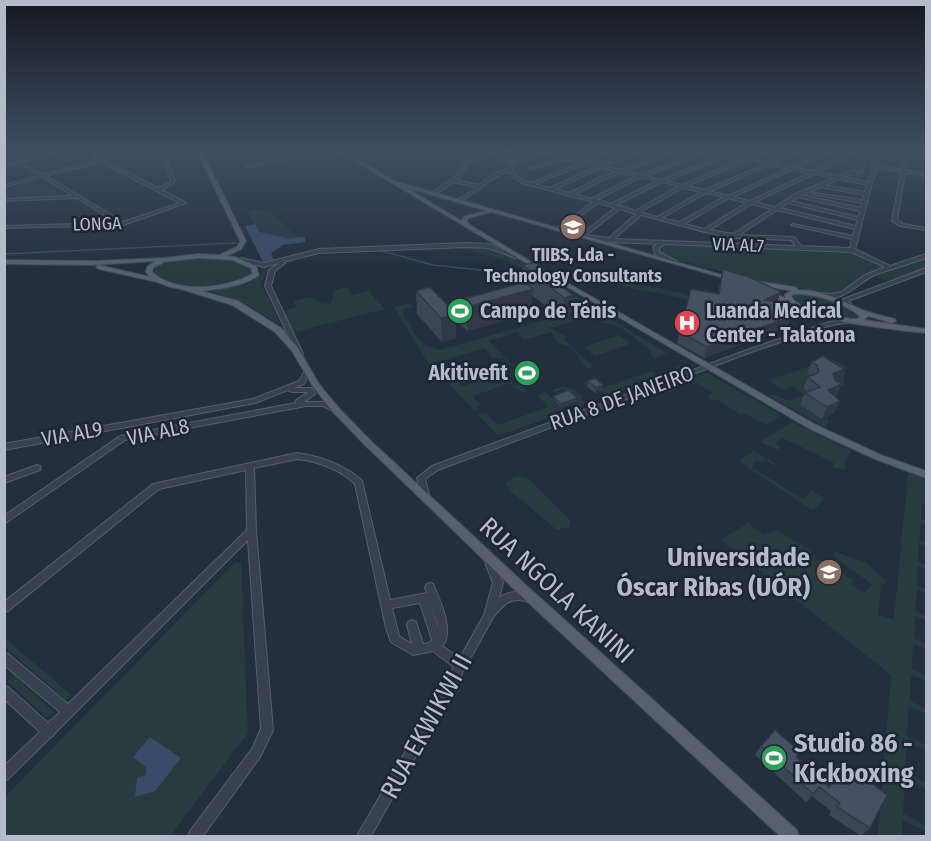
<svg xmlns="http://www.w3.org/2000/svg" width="931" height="841" font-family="'Fira Sans Condensed',sans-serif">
	<rect width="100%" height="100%" fill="#242f3e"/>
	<!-- green -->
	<path fill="#263c3f" d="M38 180 67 196 5 198V189Z
		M255 209 269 212 299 237 286 238 260 232 247 212Z
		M667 244 852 252 883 267 859 277 855 286 828 295 802 288 770 285 671 258 659 251V246Z
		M454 246C486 247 509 252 536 270L535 275 514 280 513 279 529 275V271L504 260Z
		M190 257C206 258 248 256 253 274 233 288 171 292 154 272L155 266 163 262Z
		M926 258V268L888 281 874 276Z
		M260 267H269L261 283 282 327 254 308 209 290 246 285 263 273Z
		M566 271 683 293 689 296 688 299 563 275Z
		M345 287 349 288 352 295 368 291 385 309 294 332 284 311 297 307 293 301 309 297 324 304 331 303 334 291Z
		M571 292 592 304 552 318 555 321 594 309 667 353 654 359 648 348 619 326 604 323 596 314 550 328 565 336 564 340 593 366 592 369 586 368 571 347 558 343 551 332 525 340 517 332 489 341 535 388 503 358H492L485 348 438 362 449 372 444 373 447 377 452 376 463 386 499 373 493 366 495 365 493 362H497L504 367 500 370 516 386 521 384 526 390 523 393 510 383 473 396 480 405 477 406 479 409 474 410 426 360 394 307 410 303 413 307 406 308C399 315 407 322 413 328L411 329 424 345 440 350 551 318 549 316 572 307 573 301 563 294Z
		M793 293C812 294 850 302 861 317 846 323 805 310 792 300Z
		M619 335 630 344 595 356 584 347Z
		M832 359 846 367 843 390V386L836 383 839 380 817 367 806 372 837 393V396L814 382 802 387 836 414 812 398 799 404 823 420 827 418 829 422 825 427 769 396 773 394 790 401 804 395 792 386 782 390 768 380Z
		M685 364 690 367 611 395 602 394 604 393 599 392 601 390 594 384 587 387 583 383 590 378 602 388 652 371 657 374Z
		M707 373 779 414V417L766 425 744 413 741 415 717 399 713 401 707 397 713 393 690 379Z
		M563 387 574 389 582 396V400L585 401 583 406 572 405 553 412 551 417 498 436 478 415 486 413 498 425 548 407 537 395 546 392 561 407 576 401 564 389 555 392 553 390Z
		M792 422 851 451 844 463 845 469 833 468 834 463 783 438 775 443 780 447 778 450 788 455 760 442Z
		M754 451 776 464V466L766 460 764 462 756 461 752 468 803 499 811 491 824 498 813 511 739 461Z
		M908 473 926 479V504L922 503 921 519 926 521V525L921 523 919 540 926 543V546L919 544 918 562 926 565V569L918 566 917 586 926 589V593L917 590 915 611 926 616V620L915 616 914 638 926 644V649L913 644 912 669 926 675V681L911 675 910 701 926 709V714L909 707 907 736 926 745V750L907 742 905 773 926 783V789L905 779 903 813 926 826V829L925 831 903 820 902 836H878L891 675 721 540 748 523 764 535 776 530 812 551 810 554 830 569 834 567 853 581 851 584 863 593 873 585 833 556 836 552 867 563 885 580 884 584H881L878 614 894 620Z
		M517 476 529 479 570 520 569 527 557 530 509 490 506 482Z
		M235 562 241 563 248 733 170 836H5L4 798Z
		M5 638 71 695 66 700 5 647Z
		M14 676 54 712 47 718 7 681Z"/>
	<!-- water -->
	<path fill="#394c67" d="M255 224 260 232 286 238 305 237V242L283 245 271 253 274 260 263 262 245 226Z
		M150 737 181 758 155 791 135 797 137 778 146 775V767L133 757Z"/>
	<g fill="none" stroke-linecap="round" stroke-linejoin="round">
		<!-- stream -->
		<path stroke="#394c67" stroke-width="1.5" d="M382 251 433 265 489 271
			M4 254 236 243"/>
		<defs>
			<path id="minor" d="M55 151H63L22 162 43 175 98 160 92 157 95 151H99L96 157 158 188 171 182 160 151H164L175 182 162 190 186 203 123 225 4 228V226L117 223 77 198 4 201V199L73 196 42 177 4 187V185L39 176 19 163 4 167V165ZM101 162 180 203 123 222 46 176Z
				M488 151H495L511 162 543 151H550L547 153 563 156 578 151H585L568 157 583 161 608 151H614L588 162 600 165 638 151H645L604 166 620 170 670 151H677L625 171 640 175 702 151H716L727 154 733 151H739L731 155 747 158 763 151H769L752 159 769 162 795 151H801L774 163 792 167 826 151H832L796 168 813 171 854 151H860L817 172 838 176 855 170 857 171 856 172 843 177 868 182 876 151H880L876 165 901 170 905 151H909L905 170 926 174V176L905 173 897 219 903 224 926 228V230L900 226 892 221 901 172 876 168 855 249 890 266 926 254V258L874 275C855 285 842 305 819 295L822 293 831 294 842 292 863 276 885 267 851 252 665 244 659 248V252L678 262 673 263 655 254 653 247 658 244 610 242 580 237V235L615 208 598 203 561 230H557V228L593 202 522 183 511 176 510 171C490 177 477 193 460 202L456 201 477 187 453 182 435 195H431V193L456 176 465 161ZM708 152 723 155 661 180 645 176ZM492 153 509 164V168L493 174 479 185 456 180 460 177 468 163ZM543 154 559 158 529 168V170L564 159 580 163 531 183 526 181 514 174 513 165ZM728 156 743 159 683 185 666 181ZM748 160 766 164 705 190 687 186ZM584 164 596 167 550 188 535 184ZM770 165 788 169 728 196 710 191ZM600 168 616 172 601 177 570 193 555 189ZM793 169 809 173 750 201 733 197ZM621 173 636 176 591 199 575 194 605 179ZM814 174 834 178 795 194 775 207 755 202ZM641 177 657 181 611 204 600 200H596ZM839 179 867 185 865 192 825 185ZM662 182 679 186 635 211 622 206 616 205ZM821 187 864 195 863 200 814 193 812 194 862 203 861 208 802 195ZM683 188 701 192 657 217 640 212ZM706 193 724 197 679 222 662 218ZM798 197 860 211 858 217 791 201ZM729 198 746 203 704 229 684 224ZM788 203 858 220 856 226 780 208ZM751 204 772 209 733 234 710 230ZM620 209 636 214 609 238 586 235ZM777 210 855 229 853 236 793 224 791 225 852 239 850 248 801 246 795 238 793 237 739 235ZM641 215 705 232 734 238 791 240 796 246 614 239Z
				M302 154H303V156L248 167 246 166Z
				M466 243 489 244 521 257 516 258 488 248 466 247 319 253 283 262 285 263 284 264 275 271 271 286 303 354 300 356 297 354 265 286 269 270 279 263 264 267 238 260 241 258 264 263 319 249Z
				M926 268V272L848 301 854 307V309H850L841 300Z
				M850 319 853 321 852 322 832 325 754 351 438 470 425 479 430 498 429 500H423L422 498 417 478 432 466 750 349 829 322Z
				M307 370 310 372 304 384 294 388H312L315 394 304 402H324L338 407 339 409 338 411H332L323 406H306L125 440 4 524V516L120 436 296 403 295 402 296 400 307 393V392H292L288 390 255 403 4 450V444L253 399 299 381 305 371Z
				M297 453C319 456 346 465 362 481L390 600 427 593 425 587 427 584 430 583 433 584C440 600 455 632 442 646L460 658 484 615 493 583 485 562 487 559 490 558 493 559 503 583 499 598C510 590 520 591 532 595L534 598 532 601C527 602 524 600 518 600 507 599 501 609 494 616L371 836H357L454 667 433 651 413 655 391 642 386 628 355 484C341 470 317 461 297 459L254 468 256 531 273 730 260 757 203 836H188L190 831 252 749 261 729 248 540 54 734 53 736 51 737 8 779 4 781V766L40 732 4 699V686L8 687 48 723 60 712 4 665V653L8 654 68 704 247 530 246 470 159 489 8 611 4 612V602L153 484ZM429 600 438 625V627ZM420 603 432 640 429 643 423 644 416 622 412 620 408 622 407 625 412 644 399 636 392 608Z
				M37 465 40 466 41 468 40 470 4 483V477Z"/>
			<path id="major" d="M197 151H202L246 241 241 249 227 256 235 257 256 266 259 275C243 287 221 289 201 291L238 301 281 328 298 348 319 384 338 407 371 441 526 585 797 830 799 836H780L518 593 365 445 332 411 312 385 292 351 275 332 232 305 184 290 167 286 157 282 99 269 96 267 99 265 150 277 146 272 147 267 155 261 92 265 4 264V260L92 261 163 258 198 254 220 255 221 254 237 247 240 241ZM198 258 232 260 251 268 252 274C225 289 176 294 152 272L153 268 164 262Z
				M338 151H344L394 181 736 279 733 281 731 280 492 212 468 218 467 222 470 225 543 269 538 270ZM405 187 487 211 464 216 462 221Z
				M552 274 816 425 881 455 926 471V478L875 459 810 429 550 277 549 276Z
				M756 281 795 287 797 288 798 290C819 289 838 299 858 308 869 313 883 316 895 319L896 321 892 323 868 316 864 320 926 329V333C879 328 803 321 765 292L766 291H770L785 298V294L792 291 754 284V282ZM795 294C817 294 842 302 860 316L857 319H852C836 316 798 310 791 296Z"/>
		</defs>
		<!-- minor casing -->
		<use href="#minor" stroke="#565f6c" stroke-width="2"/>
		<!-- major casing -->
		<use href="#major" stroke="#414a57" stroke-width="2"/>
		<!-- minor -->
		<use href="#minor" fill="#38414e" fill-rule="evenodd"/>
		<!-- major -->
		<use href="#major" fill="#56606e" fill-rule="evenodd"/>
	</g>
	<!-- wall -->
	<path fill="#3b4654" d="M866 165 862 177 853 176 854 173Z
		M523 265 565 285V289L573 295 570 316 562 319 532 295 531 313 467 331 460 324V300L522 283Z
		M723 269 781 292 777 302 787 328 704 358 677 343 691 289 718 293Z
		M416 291 456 314V338L442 342 417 314Z
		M812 362 839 380 836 381V396H834V413L822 419 800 405 805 393 808 392 803 388 808 377 810 375 807 373Z
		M588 381 602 391 595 393 587 387Z
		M553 396 577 398V401L561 407 553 399Z
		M761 746 796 757 827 785 835 771 843 762 870 828 861 836 829 815 831 811 812 796 806 802 755 755Z"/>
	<!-- shaded-wall -->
	<path fill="#303945" d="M533 289 531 313 467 331V307Z
		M781 292 777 302 765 300Z
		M573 295 570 316 562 319 564 298Z
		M456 314V338L442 342 441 318Z
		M791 317 787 328 704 358 707 347Z
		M844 369 839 380 827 385 833 374Z
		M842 384 836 396 822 402 828 390Z
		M603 385 602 391 595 393 596 388Z
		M577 398V401L561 407V404Z
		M840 401 834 413 822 419 827 407Z"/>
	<!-- building -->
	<path fill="#455162" stroke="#303945" stroke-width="1.5" d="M866 165 863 175 854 173Z
		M535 262 565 285 561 286 573 295 564 298 523 265Z
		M723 269 749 277 781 292 765 300 792 304 791 317 707 347 680 332 691 289 719 294Z
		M525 282 533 289 467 307 460 300Z
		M430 287 456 314 441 318 416 291Z
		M823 356 844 369 833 374 835 380 842 384 828 390 840 401 827 407 805 393 820 387 808 377 819 372 817 365 812 362Z
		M595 378 603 385 596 388 588 381Z
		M569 390 577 398 561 404 553 396Z
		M775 730 800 752 796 757 829 787 843 762 887 795 870 828 837 807 840 803 819 787 813 794 761 746Z"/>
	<!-- sky -->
	<linearGradient id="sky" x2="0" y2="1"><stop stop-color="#141a22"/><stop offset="0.56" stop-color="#3f4d63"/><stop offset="1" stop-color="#3f4d63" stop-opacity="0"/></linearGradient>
	<rect width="931" height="269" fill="url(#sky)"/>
	<!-- icons -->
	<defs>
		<symbol id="school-disc" viewBox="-11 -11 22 22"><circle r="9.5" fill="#8d6e63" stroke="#1d2633"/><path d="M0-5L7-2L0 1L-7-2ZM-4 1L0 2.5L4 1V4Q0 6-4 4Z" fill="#fff"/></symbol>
		<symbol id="stadium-disc" viewBox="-11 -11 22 22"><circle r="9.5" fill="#2e9e5b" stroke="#1d2633"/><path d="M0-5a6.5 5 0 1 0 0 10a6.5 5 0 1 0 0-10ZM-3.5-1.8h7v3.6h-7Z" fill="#fff"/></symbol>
		<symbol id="hospital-disc" viewBox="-11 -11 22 22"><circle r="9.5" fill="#e0444e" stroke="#1d2633"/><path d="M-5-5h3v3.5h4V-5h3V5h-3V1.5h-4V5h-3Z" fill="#fff"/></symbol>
		<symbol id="university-disc" viewBox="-11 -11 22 22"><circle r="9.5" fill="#8d6e63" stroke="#1d2633"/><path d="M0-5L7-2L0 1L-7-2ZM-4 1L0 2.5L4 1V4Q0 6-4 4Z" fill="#fff"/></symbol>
	</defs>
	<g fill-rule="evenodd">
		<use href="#school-disc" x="558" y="212" width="30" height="30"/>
		<use href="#stadium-disc" x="445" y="296" width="30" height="30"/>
		<use href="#hospital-disc" x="672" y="308" width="30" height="30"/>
		<use href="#stadium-disc" x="512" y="358" width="30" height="30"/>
		<use href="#university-disc" x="814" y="557" width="30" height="30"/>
		<use href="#stadium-disc" x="759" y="743" width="30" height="30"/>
	</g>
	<g text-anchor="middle" stroke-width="5" stroke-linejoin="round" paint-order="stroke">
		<!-- far-street labels -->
		<g font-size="18" fill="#b4bcc9" stroke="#1d2633">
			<text transform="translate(97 224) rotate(-2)" y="6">LONGA</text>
			<text transform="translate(738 245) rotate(2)" y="6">VIA AL7</text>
		</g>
		<!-- far-poi labels -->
		<g font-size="18" font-weight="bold" fill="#b4bcc9" stroke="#1d2633">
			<text x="573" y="261">TIIBS, Lda -<tspan x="573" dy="21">Technology Consultants</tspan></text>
		</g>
		<!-- poi labels -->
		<g font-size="21" font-weight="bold" fill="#b4bcc9" stroke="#1d2633" text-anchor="start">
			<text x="480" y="318">Campo de Ténis</text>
			<text x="706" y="318">Luanda Medical<tspan x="706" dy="24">Center - Talatona</tspan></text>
			<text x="508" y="380" text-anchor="end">Akitivefit</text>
		</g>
		<!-- street labels -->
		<g font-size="21" fill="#b4bcc9" stroke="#1d2633">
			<text transform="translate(622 398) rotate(-20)" y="7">RUA 8 DE JANEIRO</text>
			<text transform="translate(158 432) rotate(-12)" y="7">VIA AL8</text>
			<text transform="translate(72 434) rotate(-10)" y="7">VIA AL9</text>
		</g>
		<!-- near-poi labels -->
		<g font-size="26" font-weight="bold" fill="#b4bcc9" stroke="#1d2633" text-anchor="end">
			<text x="810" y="566">Universidade<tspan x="810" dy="30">Óscar Ribas (UÓR)</tspan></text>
			<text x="794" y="752" text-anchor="start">Studio 86 -<tspan x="794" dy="30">Kickboxing</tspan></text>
		</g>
		<!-- near-street labels -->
		<g font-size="26" fill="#b4bcc9" stroke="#1d2633">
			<text transform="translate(557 590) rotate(43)" y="9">RUA NGOLA KANINI</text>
			<text transform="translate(426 726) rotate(-61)" y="9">RUA EKWIKWI II</text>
		</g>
	</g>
	<!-- border -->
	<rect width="931" height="841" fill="none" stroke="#b4bcc9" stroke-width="12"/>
</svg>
